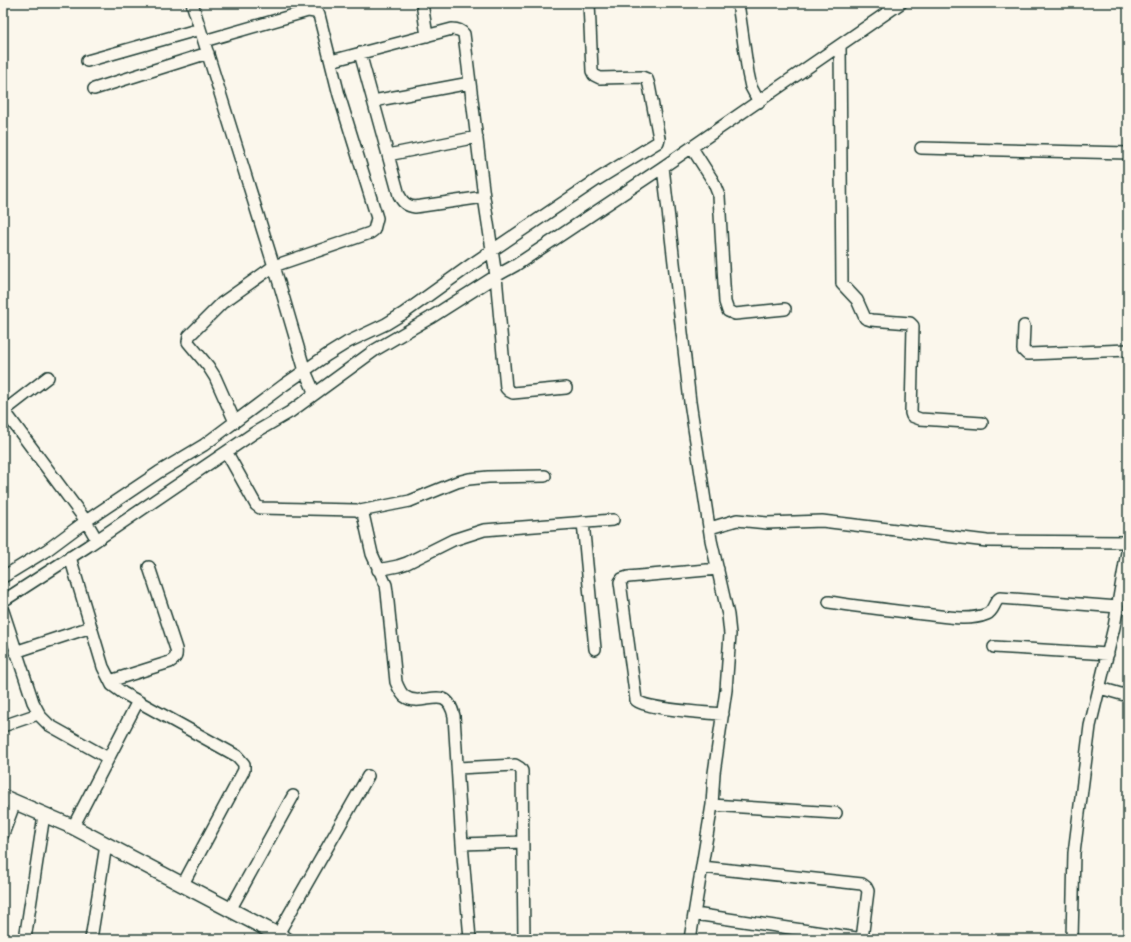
<svg xmlns="http://www.w3.org/2000/svg" width="1131" height="942" font-family="Delius,sans-serif">
	<rect width="100%" height="100%" fill="#fbf7ec"/>
	<filter id="ink" filterUnits="userSpaceOnUse"><feTurbulence type="fractalNoise" baseFrequency=".025" numOctaves="2"/><feDisplacementMap in="SourceGraphic" scale="8" xChannelSelector="R" yChannelSelector="G"/><feConvolveMatrix kernelMatrix="1 2 1 2 8 2 1 2 1" color-interpolation-filters="sRGB"/></filter>
	<g filter="url(#ink)">
		<g fill="none" stroke-linecap="round" stroke-linejoin="round">
			<defs>
				<path id="minor" d="M192 3 281 289 305 371 315 394
					M422 3 427 36
					M738 3 748 73 751 87 759 102
					M204 41 308 11 315 12 319 15 339 95 377 218 374 230 370 233 274 266 222 303 189 336 188 342 208 366 215 377 235 422
					M840 45 842 284 857 300 865 318 871 320 910 323 913 326 911 413 912 416 920 419 982 423
					M360 53 399 195C403 203 407 206 415 207L484 197
					M87 61 200 29
					M331 61 452 29C457 29 461 30 464 34L484 197 496 276 506 388 509 391 513 393 566 388
					M94 89 208 53
					M373 101 470 83
					M692 148 713 181 719 196 725 302 728 311 735 314 785 309
					M921 148 1128 153
					M388 155 477 137
					M663 167 690 402 711 540 728 615 730 634 726 690 714 773 712 805 690 939
					M1024 326 1023 350 1027 354H1029L1128 350
					M3 409 86 521 97 540
					M4 411 48 377
					M227 453 256 505 260 508 357 510 363 514 372 554 386 585 387 592 396 682C398 687 400 692 404 696 423 710 446 681 454 716L462 844 470 939
					M360 511 410 501 457 482 469 479 488 477 545 476
					M583 522 595 649
					M710 528 737 520 767 523 822 521 987 541 1128 542
					M70 557 103 667 112 685 123 693 237 756 244 764V770L183 884
					M718 569 628 577 622 579 620 582 636 700C645 709 707 713 723 714
					M378 570 398 566 407 563 453 540 484 530 613 520
					M3 577 47 550 86 521 159 472 204 445 284 385 327 355 348 342 386 324 404 313 472 264 598 179 658 142 659 138 649 85 647 79 642 77 600 78 594 75 592 71 589 3
					M3 601 88 546 254 433 290 412 375 350 430 318 496 276 516 265 663 167 901 3
					M829 602C860 607 892 610 923 614 943 616 968 622 987 614 994 611 994 601 1000 598L1118 607
					M3 611 33 702 41 717 49 725 108 758
					M994 647 1108 654
					M15 652 91 627
					M110 681 170 662C176 658 177 656 176 649L149 567
					M1100 688 1128 696
					M3 726 38 714
					M458 768 515 765 520 768 522 771 524 939
					M712 805 836 813
					M73 827 138 701
					M3 834 15 802
					M462 844 523 842
					M702 867 862 884 866 887 868 891 862 939
					M230 910 293 796
					M695 914 863 939
					M278 934 368 776
					M25 939 44 815
					M91 939 106 845
					M1072 939 1074 853 1090 726 1114 627 1128 546"/>
				<path id="major" d="M3 797 73 827 286 939"/>
			</defs>
			<!-- minor casing -->
			<use href="#minor" stroke="#1f3d34" stroke-width="14"/>
			<!-- major casing -->
			<use href="#major" stroke="#1f3d34" stroke-width="17"/>
			<!-- minor -->
			<use href="#minor" stroke="#fbf7ec" stroke-width="11"/>
			<!-- major -->
			<use href="#major" stroke="#fbf7ec" stroke-width="14"/>
		</g>
	</g>
	<!-- margin -->
	<rect width="1131" height="942" fill="none" stroke="#fbf7ec" stroke-width="16"/>
	<rect x="8" y="8" width="1115" height="926" fill="none" stroke="#1f3d34" stroke-width="1.5" filter="url(#ink)"/>
</svg>
